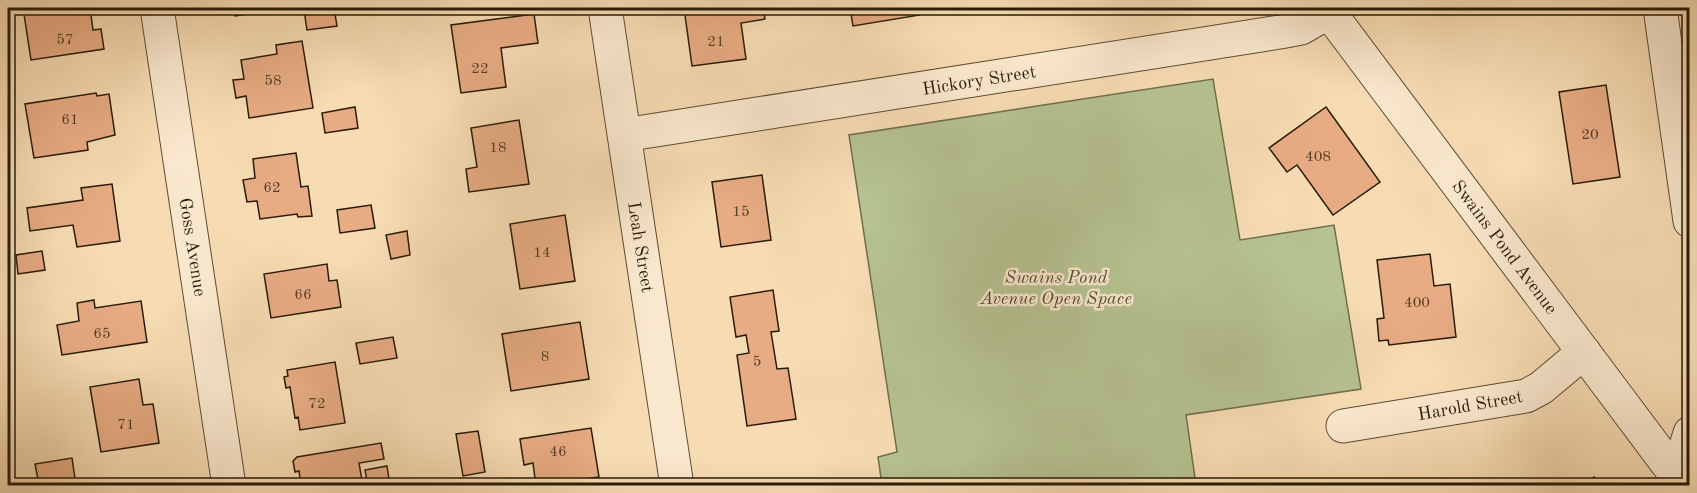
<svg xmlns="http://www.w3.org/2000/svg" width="1697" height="493" font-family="'Old Standard TT',serif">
	<rect width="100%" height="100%" fill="#f7dcb3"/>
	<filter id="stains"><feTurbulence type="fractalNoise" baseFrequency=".00333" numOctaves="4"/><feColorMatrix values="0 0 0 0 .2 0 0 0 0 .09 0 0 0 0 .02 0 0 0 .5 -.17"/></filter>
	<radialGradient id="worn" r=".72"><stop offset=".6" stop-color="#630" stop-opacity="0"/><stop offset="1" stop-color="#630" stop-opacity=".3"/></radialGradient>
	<!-- green -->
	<path fill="#b6c291" stroke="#6f6e4c" stroke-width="1.5" d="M1213 79 1240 240 1334 225 1361 389 1186 415 1196 485H882L878 457 897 452 849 135Z"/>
	<!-- building -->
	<path fill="#e8ac84" stroke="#281b08" stroke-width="1.5" d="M90 8 93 30 101 29 104 49 31 60 24 14 62 8Z
		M219 8H282V9L235 16 234 11 220 13Z
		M321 8H334L337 26 307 30 304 10Z
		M684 8H763L765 19 741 23 746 59 692 66Z
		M850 8H919L920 15 853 26Z
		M1571 8H1603L1571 12Z
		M534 14 538 43 501 48 506 87 461 93 451 25Z
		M302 41 313 108 249 118 246 96 236 98 233 80 244 79 241 60 277 54 276 45Z
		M1606 85 1620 177 1573 184 1559 92Z
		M96 93 97 96 109 94 115 135 87 142 88 150 34 158 25 104Z
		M355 107 358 128 325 133 322 113Z
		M1326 107 1380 182 1333 215 1297 165 1287 172 1269 148Z
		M519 120 529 184 469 192 466 169 477 167 471 128Z
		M296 153 301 187 308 186 312 216 298 217 297 214 260 219 257 201 247 202 243 180 255 178 253 159Z
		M762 175 771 240 721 247 712 182Z
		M112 184 120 241 77 247 73 225 30 231 27 208 83 200 81 188Z
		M371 205 375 228 340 233 337 210Z
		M565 215 575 281 520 289 510 224Z
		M407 231 410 255 391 259 386 235Z
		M42 251 45 270 18 274 16 255Z
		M1430 254 1434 286 1450 284 1456 337 1389 345 1388 340 1379 341 1377 319 1384 318 1377 260Z
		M327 264 329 281 337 280 341 307 271 318 264 274Z
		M773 290 779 331 771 332 777 369 788 368 796 419 747 426 737 355 749 353 746 335 736 337 730 297Z
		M94 300 95 308 141 301 147 342 62 355 57 325 79 321 77 303Z
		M580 322 589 379 511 391 502 334Z
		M393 337 397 358 360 364 356 343Z
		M335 362 345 423 300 430 298 417 295 418 290 387 286 388 284 377 288 376 287 370Z
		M139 379 143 405 153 404 159 443 101 452 90 387Z
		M591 428 599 477 536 486 533 463 524 465 520 439Z
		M478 431 485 472 463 476 456 434Z
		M381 443 384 459 359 463 363 486H301L299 471 295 472 293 461 297 457Z
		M72 458 75 479 39 485 35 464Z
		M387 466 390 486H368L365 470Z
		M1594 477 1601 486H1581Z"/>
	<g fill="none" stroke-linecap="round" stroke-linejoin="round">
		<defs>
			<path id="minor" d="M157 8 229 486
				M605 8 677 486
				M1660 8 1690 221
				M624 135 1280 32 1301 28 1329 12
				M1343 426 1526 396 1541 388 1584 352
				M1677 476 1690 433"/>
			<path id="tertiary" d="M1326 8 1684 486"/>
		</defs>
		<!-- minor casing -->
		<use href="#minor" stroke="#5c4b33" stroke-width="35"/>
		<!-- tertiary casing -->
		<use href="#tertiary" stroke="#5c4b33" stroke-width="35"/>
		<!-- minor -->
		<use href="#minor" stroke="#fae8ce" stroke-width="33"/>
		<!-- tertiary -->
		<use href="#tertiary" stroke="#fae8ce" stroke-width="33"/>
	</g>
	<g text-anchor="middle" stroke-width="5" stroke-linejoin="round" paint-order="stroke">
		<!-- number labels -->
		<g font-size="15" fill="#583f27">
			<text x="65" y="44">57</text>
			<text x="716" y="46">21</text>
			<text x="480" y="73">22</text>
			<text x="273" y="85">58</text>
			<text x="70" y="124">61</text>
			<text x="1590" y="139">20</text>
			<text x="498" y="152">18</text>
			<text x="1318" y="161">408</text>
			<text x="272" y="192">62</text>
			<text x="741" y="216">15</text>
			<text x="542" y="257">14</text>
			<text x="303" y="299">66</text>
			<text x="1417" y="307">400</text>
			<text x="102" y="338">65</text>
			<text x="545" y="361">8</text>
			<text x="757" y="366">5</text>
			<text x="317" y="408">72</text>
			<text x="126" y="429">71</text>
			<text x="558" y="456">46</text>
		</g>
		<!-- street labels -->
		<g font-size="18" fill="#281b08" stroke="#fae8ce">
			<text transform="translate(979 80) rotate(-9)" y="6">Hickory Street</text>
			<text transform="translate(193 247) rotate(81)" y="6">Goss Avenue</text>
			<text transform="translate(641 247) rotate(81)" y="6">Leah Street</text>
			<text transform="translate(1505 247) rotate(53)" y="6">Swains Pond Avenue</text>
			<text transform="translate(1470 405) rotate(-10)" y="6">Harold Street</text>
		</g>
		<!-- park labels -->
		<g font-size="18" font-style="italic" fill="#534d31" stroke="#fae8ce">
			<text x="1056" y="283">Swains Pond<tspan x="1056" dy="21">Avenue Open Space</tspan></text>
		</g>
	</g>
	<!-- margin -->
	<rect width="1697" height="493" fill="none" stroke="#f7dcb3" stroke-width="30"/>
	<rect x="9" y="9" width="1679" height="475" fill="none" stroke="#281b08" stroke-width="3"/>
	<rect x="15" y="15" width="1667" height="463" fill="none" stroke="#281b08" stroke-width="1.5"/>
	<rect width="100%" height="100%" filter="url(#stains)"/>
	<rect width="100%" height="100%" fill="url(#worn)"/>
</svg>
